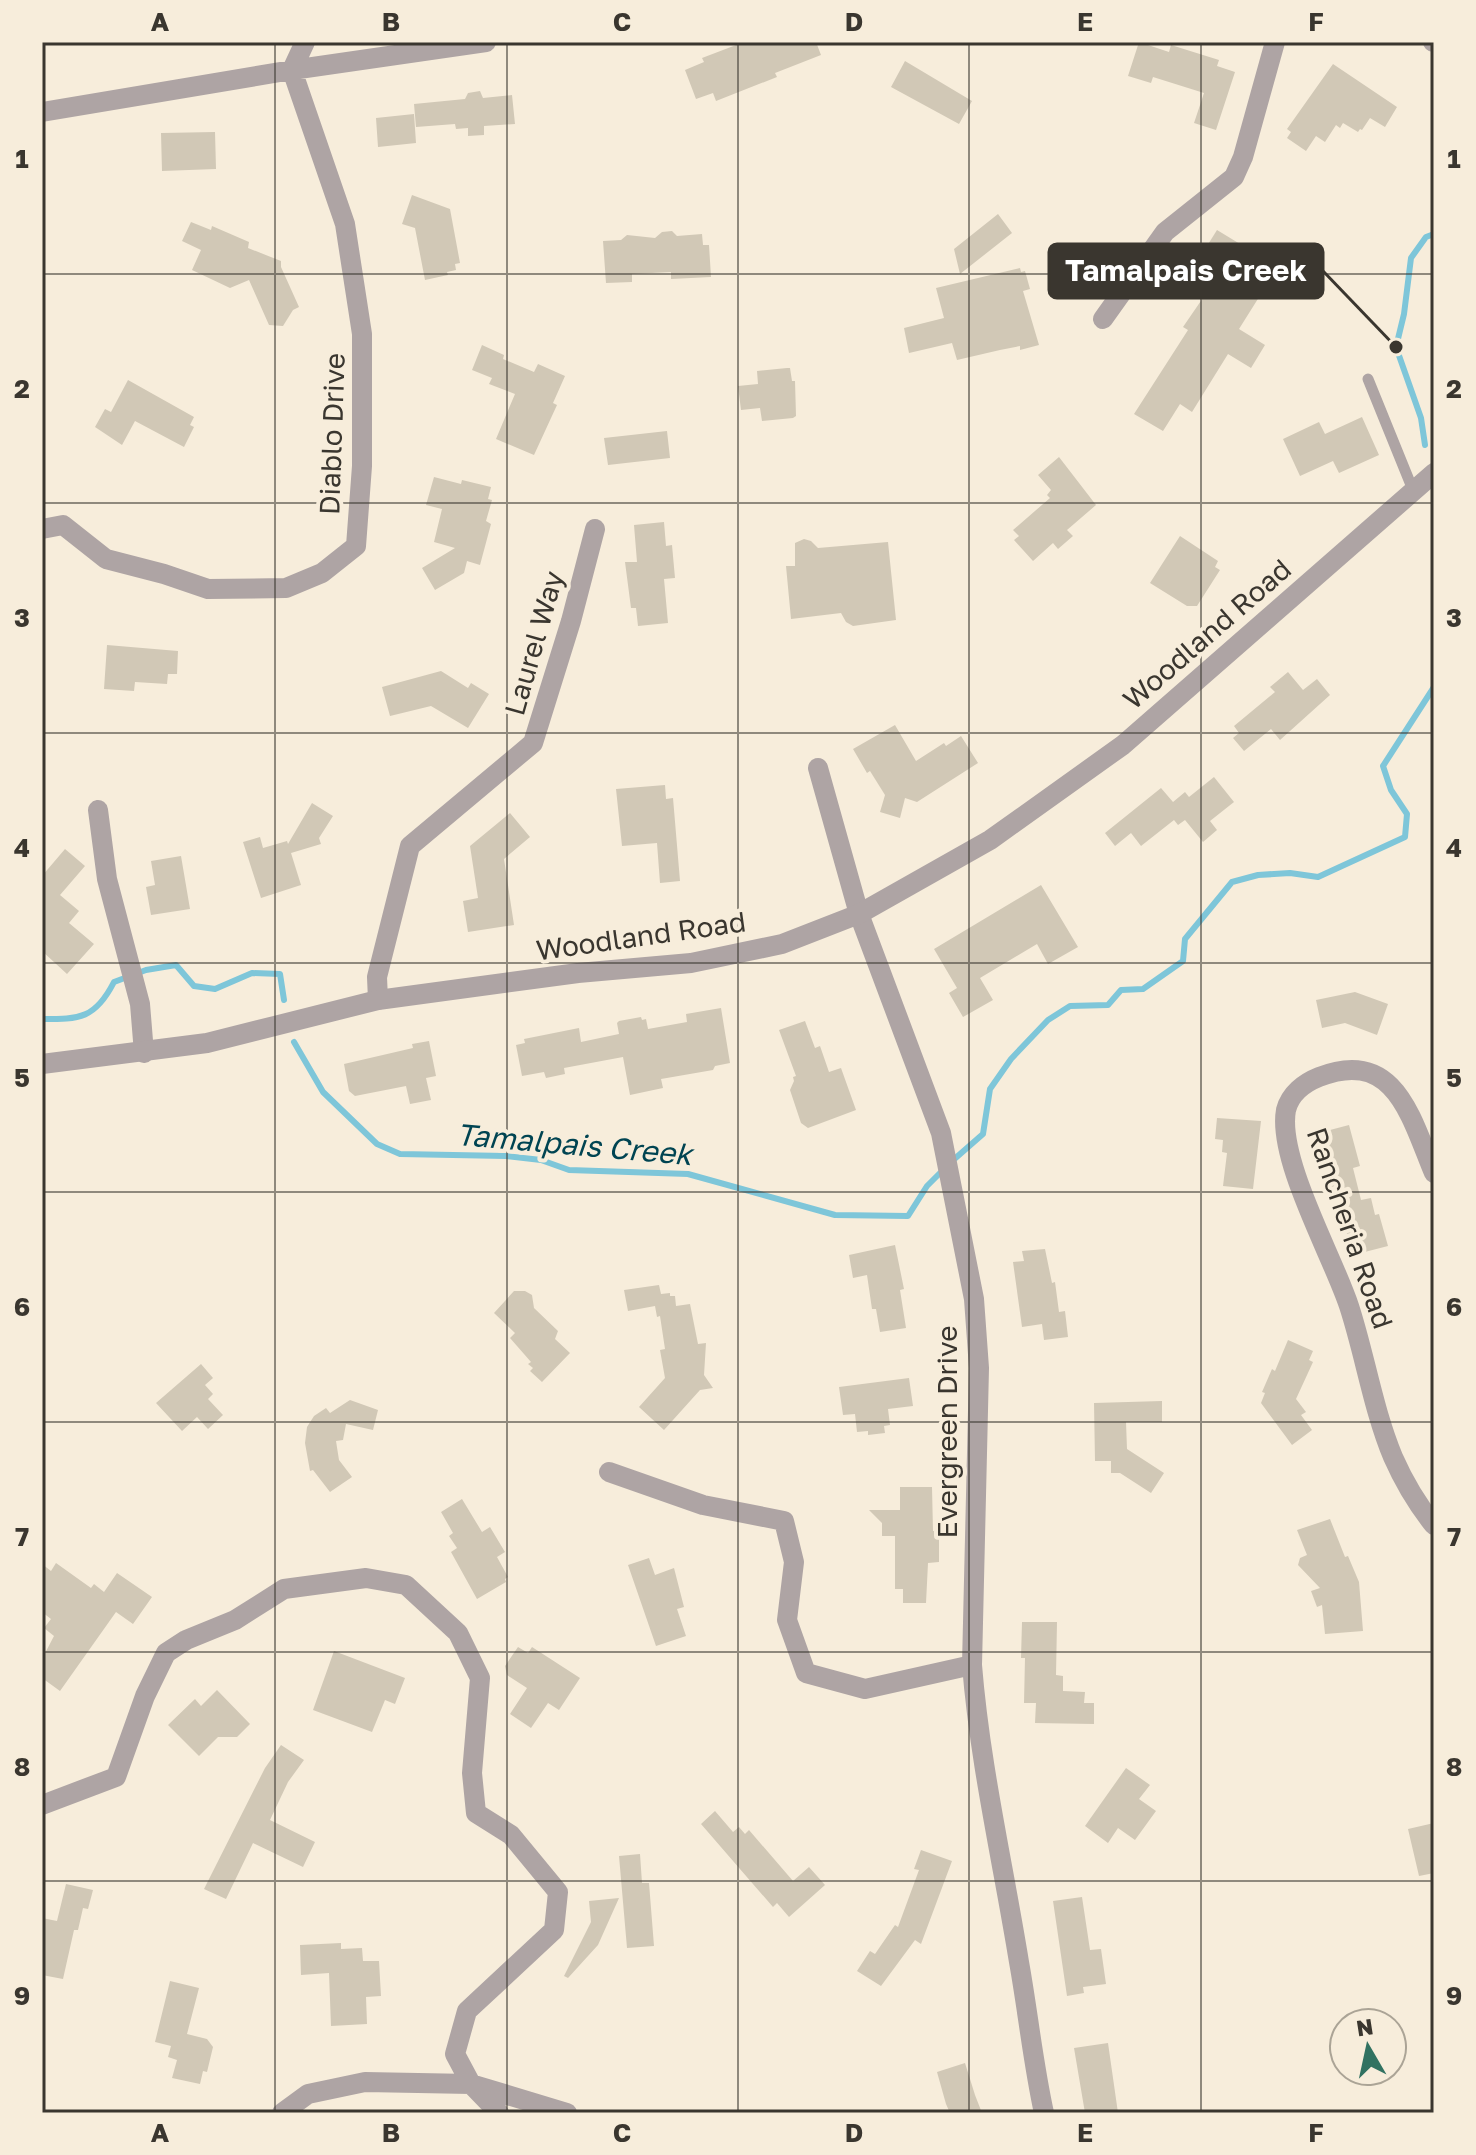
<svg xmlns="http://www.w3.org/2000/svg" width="1476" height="2155" font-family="'Golos Text',sans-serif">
	<rect width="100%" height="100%" fill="#f7eddb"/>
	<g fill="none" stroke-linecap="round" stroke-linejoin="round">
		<!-- stream -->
		<path stroke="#7ec6d9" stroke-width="6" d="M1425 445 1421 418 1396 347 1404 314 1411 258 1426 237 1434 234
			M42 1019C80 1019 95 1019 114 982L146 970 176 965 194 986 215 989 252 973 280 974 284 1000
			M294 1042 323 1092 377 1144 400 1154 506 1156 541 1160 569 1170 688 1174 835 1215 908 1216 927 1186 943 1170
			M951 1162 983 1134 990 1089 1011 1059 1048 1020 1070 1006 1108 1005 1121 990 1143 989 1183 961 1185 939 1232 882 1258 875 1290 873 1318 877 1405 837 1407 814 1391 790 1383 766 1434 687"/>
	</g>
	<!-- building -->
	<path fill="#d1c8b6" d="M744 42H816L821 55 775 73 777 77 716 101 713 93 696 99 685 70 704 62 702 58Z
		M1139 42 1169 52 1171 45 1219 60 1217 66 1235 72 1216 130 1194 123 1204 93 1153 77 1151 83 1128 76Z
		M905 61 972 101 959 124 891 87Z
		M1333 64 1397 107 1385 127 1370 118 1362 130 1360 129 1358 132 1343 123 1340 128 1336 125 1325 142 1316 136 1306 151 1287 138 1291 132 1287 129Z
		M480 91 483 98 512 95 515 124 484 126V135L468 136V128L456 129 455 124 416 127 414 104 465 99 468 93Z
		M414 114 416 143 378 147 376 118Z
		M215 132 216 169 162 171 161 133Z
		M412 195 450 209 460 263 455 264 456 270 447 272 448 275 425 280 415 228 402 224Z
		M998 214 1012 233 960 274 954 249Z
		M191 222 211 230 212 226 249 242 248 248 281 261V267L299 307 293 310 283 326 269 325 249 280 230 288 192 270 201 250 182 241Z
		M1217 230 1278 267 1239 329 1265 345 1251 368 1228 354 1192 412 1180 404 1163 431 1134 414 1188 330 1183 327 1218 276 1215 274 1220 266 1202 254Z
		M672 231 677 236 702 234 703 245H709L711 277 671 279V272L632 274V282L606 283 603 241 621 240 627 235 655 238 662 232Z
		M1020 268 1021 272 1025 271 1030 289 1023 291 1039 345 1020 350V346L1000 350 957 360 952 343 909 353 904 328 944 318 936 288Z
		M482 345 504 355 503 359 534 372 538 364 565 376 553 403 557 405 534 455 496 439 515 394 489 384 492 378 472 370Z
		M787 368H790L792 381H795L796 416 793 418 762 421 760 408 741 410 738 386 758 384 757 371Z
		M128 380 194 417 190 425 194 427 184 447 135 421 122 445 95 427 105 409 111 412Z
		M1362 417 1379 455 1339 473 1333 461 1300 476 1283 439 1319 422 1325 434Z
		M667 431 670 458 608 465 604 438Z
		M1059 457 1096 505 1067 530 1073 536 1058 549 1053 543 1033 561 1014 540 1019 536 1013 530 1050 498 1047 495 1051 490 1038 475Z
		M434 477 461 484 462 480 491 487 488 499 492 500 486 521 491 524 480 565 467 561 464 573 435 590 422 568 455 548 434 542 442 509 426 505Z
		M664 522 666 546 672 545 675 578 664 579 668 623 638 626 636 608H631L625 562H637L634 525Z
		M1180 536 1218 561 1215 567 1220 570 1197 606H1187L1150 583Z
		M804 539 811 541 818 548 888 542 896 620 853 626 846 622 841 613 791 619 786 566H795V543Z
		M107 645 178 651 177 674H168L167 684 135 682 134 691 104 689Z
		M441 671 468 688 471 683 489 694 468 728 431 706 390 716 382 687Z
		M1288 672 1303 690 1317 679 1330 695 1280 740 1271 729 1244 751 1233 738 1239 733 1234 726 1275 692 1270 687Z
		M895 725 916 761 944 743 946 746 961 736 978 763 917 802 905 798 900 818 880 812 885 795 870 771 867 773 853 749Z
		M1214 777 1234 802 1210 821 1217 830 1203 842 1185 820 1178 825 1174 820 1141 846 1131 833 1115 846 1105 833 1161 788 1173 802 1185 792 1189 797Z
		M665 785 666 799 673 798 680 881 660 883 657 843 622 846 616 789Z
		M312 803 333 816 319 838 321 844 291 853 301 885 261 898 243 842 260 837 263 848 287 841 288 844Z
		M510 813 530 837 504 859 514 925 468 932 463 901 478 898 470 846Z
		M65 849 85 866 60 895 79 911 69 923 94 944 67 974 42 951V876Z
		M181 856 190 909 151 915 146 887 155 885 151 861Z
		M1041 885 1078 947 1048 964 1037 944 980 978 993 1000 963 1017 949 993 957 988 934 949Z
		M1355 992 1388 1004 1377 1035 1345 1023 1322 1028 1316 1000Z
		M721 1008 730 1063 715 1066 713 1070 661 1079 663 1088 630 1095 623 1057 564 1068 565 1074 546 1078 544 1072 522 1076 516 1045 525 1043 524 1039 579 1028 581 1042 619 1034 617 1023 619 1021 641 1017 642 1020 646 1019 648 1029 687 1022 686 1014Z
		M805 1021 815 1048 820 1046 829 1072 841 1068 856 1110 808 1128 801 1123 790 1090 794 1081 793 1077 796 1076 779 1030Z
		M429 1041 436 1076 426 1078 431 1100 410 1104 406 1086 355 1096 349 1091 344 1064 413 1048 412 1044Z
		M1217 1118 1261 1121 1253 1189 1223 1186 1227 1153 1222 1152 1223 1140 1215 1139Z
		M1349 1125 1360 1166 1353 1168 1361 1200 1371 1198 1375 1215 1379 1214 1388 1246 1353 1255 1345 1227 1341 1228 1315 1140 1331 1135 1330 1130Z
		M895 1245 904 1289 900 1290 906 1328 880 1332 876 1309H872L867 1275 853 1278 849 1255Z
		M1045 1249 1052 1283 1055 1282 1059 1312 1065 1311 1068 1337 1044 1340 1042 1324 1022 1327 1013 1262 1024 1261 1022 1251Z
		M659 1285 661 1294 670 1293V1296H675L676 1306 690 1304 698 1344 706 1343 704 1375 713 1388 700 1390 664 1430 639 1407 665 1378 660 1350 665 1349 660 1316 657 1317 655 1306 628 1311 624 1290Z
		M514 1291H525L532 1295 534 1308 558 1331 555 1339 570 1353 542 1382 530 1371 533 1368 528 1364 531 1362 510 1338 515 1333 494 1313Z
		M1288 1340 1313 1351 1309 1360 1313 1362 1296 1399 1306 1412 1301 1415 1312 1430 1292 1445 1261 1403 1265 1393 1262 1392 1272 1369 1275 1371Z
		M201 1364 213 1378 205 1385 213 1394 208 1399 223 1415 208 1429 197 1417 182 1431 156 1403Z
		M909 1378 913 1406 888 1409 890 1425 884 1426 885 1433 868 1435V1431L857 1432 855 1414 843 1415 839 1387Z
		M350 1400 378 1410 373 1430 346 1424 343 1440 336 1441 339 1460 352 1477 330 1492 313 1470 310 1471 305 1443 307 1427 314 1416 326 1408 330 1413Z
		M1162 1401V1422H1126L1127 1449 1164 1473 1151 1493 1120 1473H1111V1461H1095L1094 1403Z
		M900 1487H932L933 1531H939V1562L928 1563 926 1603H903V1589H895V1536H882V1523L869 1510H900Z
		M462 1499 482 1532 490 1527 505 1552 497 1557 508 1577 505 1579 506 1582 477 1599 451 1552 457 1548 449 1536 453 1533 441 1512Z
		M1330 1519 1345 1557 1348 1556 1359 1582 1363 1631 1325 1634 1322 1605 1317 1607 1311 1591 1320 1588 1298 1565 1300 1558 1307 1555 1297 1530Z
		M649 1558 655 1575 674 1568 684 1607 677 1609 686 1636 656 1646 628 1565Z
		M56 1563 91 1588 94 1584 104 1592 117 1573 152 1597 133 1624 116 1612 60 1691 42 1678V1659L54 1636 44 1628 51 1619 42 1612V1564L51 1571Z
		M1022 1622H1057L1056 1675 1063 1676V1691L1085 1692 1084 1703H1094V1724L1035 1723 1036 1703H1024L1025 1658H1021Z
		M518 1647 528 1653 532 1647 580 1678 559 1710 548 1703 531 1728 510 1714 527 1688 507 1675 505 1666Z
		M334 1651 405 1678 395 1704 385 1700 372 1732 313 1710Z
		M217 1690 250 1724 237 1737H218L199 1756 168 1725 195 1699 201 1706Z
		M281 1745 304 1760 288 1782 270 1820 315 1842 303 1867 253 1843 226 1899 204 1889 265 1768Z
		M1126 1768 1150 1785 1139 1799 1156 1811 1135 1840 1118 1828 1108 1843 1085 1826Z
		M715 1811 733 1832 739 1827 745 1834 749 1830 793 1881 809 1867 825 1885 789 1917 777 1903 773 1907 701 1824Z
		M1434 1823V1873L1419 1876 1408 1829Z
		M921 1850 952 1861 921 1944 915 1940 881 1986 857 1971 870 1951 875 1954 895 1925 898 1927 919 1870 914 1869Z
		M640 1854 642 1883H649L654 1946 627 1948 619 1856Z
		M66 1884 93 1890 88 1909 83 1908 78 1930H74L63 1979 42 1975V1918L57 1921Z
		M1082 1897 1090 1950 1101 1949 1106 1984 1083 1987 1084 1993 1067 1996 1053 1901Z
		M619 1898 598 1945 568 1978 564 1976 591 1922 589 1901Z
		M341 1943V1949L362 1948 363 1961H379L381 1996 366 1997 367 2024 331 2026 329 1973 301 1975 300 1945Z
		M170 1981 199 1988 187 2034 207 2039 213 2047 207 2072 203 2071 200 2084 172 2078 177 2060 168 2057 171 2046 155 2042Z
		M1108 2043 1118 2113H1085L1074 2048Z
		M965 2063 975 2095 982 2113H950L946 2104 937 2072Z"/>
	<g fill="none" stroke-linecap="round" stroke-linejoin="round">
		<!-- service -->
		<path stroke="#aea4a4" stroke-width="11" d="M1368 379 1413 490"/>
		<!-- minor -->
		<path stroke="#aea4a4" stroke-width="20" d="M1433 42H1434
			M42 112 292 70 486 42
			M1103 319 1165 232 1234 177 1243 157 1275 42
			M42 529 63 525 106 559 164 574 208 589 286 588 322 573 356 546 362 466V334L345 224 292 70 305 42
			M818 768 859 914 941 1133 974 1299 979 1368 972 1665C980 1765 1003 1863 1019 1962 1028 2012 1033 2063 1044 2113
			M98 810 107 879 140 1004 144 1053
			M378 1000 377 977 410 846 533 743 571 621 595 529
			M1434 1173C1411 1118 1395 1047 1319 1077 1304 1083 1290 1094 1286 1110 1277 1159 1333 1257 1349 1306 1365 1355 1373 1409 1393 1457 1404 1482 1417 1504 1434 1525
			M609 1472 703 1505 784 1521 794 1562 787 1620 806 1673 865 1689 972 1665
			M42 1805 116 1777 145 1696 166 1653 186 1640 235 1620 284 1589 366 1578 406 1585 458 1633 480 1678 472 1773 476 1813 511 1835 558 1892 554 1930 467 2011 455 2054 471 2084 499 2113
			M282 2113 308 2094 365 2082 471 2084 567 2113"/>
		<!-- tertiary -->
		<path stroke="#aea4a4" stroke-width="20" d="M42 1064 207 1043 378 1000 578 973 691 963 782 944 859 914 990 840 1123 745 1434 473"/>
	</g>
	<!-- grid -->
	<path fill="none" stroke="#3a362f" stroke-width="2" stroke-opacity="0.55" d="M275 42V2113M507 42V2113M738 42V2113M969 42V2113M1201 42V2113M42 274H1434M42 503H1434M42 733H1434M42 963H1434M42 1192H1434M42 1422H1434M42 1652H1434M42 1881H1434"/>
	<g text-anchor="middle" stroke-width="8" stroke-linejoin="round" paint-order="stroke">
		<!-- street labels -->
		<g font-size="28" fill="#3a362f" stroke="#f7eddb">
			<text transform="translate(332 434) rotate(-88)" y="10">Diablo Drive</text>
			<text transform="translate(1207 634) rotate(-41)" y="10">Woodland Road</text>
			<text transform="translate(534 643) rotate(-74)" y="10">Laurel Way</text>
			<text transform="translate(641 936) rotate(-8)" y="10">Woodland Road</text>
			<text transform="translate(1350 1228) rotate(71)" y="10">Rancheria Road</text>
			<text transform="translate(947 1432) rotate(-90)" y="10">Evergreen Drive</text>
		</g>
		<!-- water labels -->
		<g font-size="30" font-style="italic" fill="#004452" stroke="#f7eddb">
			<text transform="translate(574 1145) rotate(5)" y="10">Tamalpais Creek</text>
		</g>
	</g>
	<!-- callouts -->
	<path fill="none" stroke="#3a362f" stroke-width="3" d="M1396 347L1323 271"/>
	<circle fill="#3a362f" stroke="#f7eddb" stroke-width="3" cx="1396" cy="347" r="8"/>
	<rect fill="#3a362f" stroke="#3a362f" stroke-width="3" x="1049" y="244" width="274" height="54" rx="8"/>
	<g font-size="30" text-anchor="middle" font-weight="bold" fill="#fff">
		<text x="1186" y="281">Tamalpais Creek</text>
	</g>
	<!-- border -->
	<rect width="1476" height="2155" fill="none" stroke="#f7eddb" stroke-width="88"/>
	<!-- north arrow -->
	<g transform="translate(1368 2047) rotate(351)"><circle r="38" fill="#f7eddb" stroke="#aba496" stroke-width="2"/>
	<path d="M0-6L14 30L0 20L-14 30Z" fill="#317261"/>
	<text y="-12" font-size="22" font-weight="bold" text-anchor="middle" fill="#3a362f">N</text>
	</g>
	<rect x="44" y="44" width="1388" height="2067" fill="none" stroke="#3a362f" stroke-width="3"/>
	<g font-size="26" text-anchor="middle" font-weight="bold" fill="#3a362f">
		<text x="160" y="31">A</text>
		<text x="391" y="31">B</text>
		<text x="622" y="31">C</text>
		<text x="854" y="31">D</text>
		<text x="1085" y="31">E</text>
		<text x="1316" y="31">F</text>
		<text x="22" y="168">1</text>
		<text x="1454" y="168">1</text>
		<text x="22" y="398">2</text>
		<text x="1454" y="398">2</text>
		<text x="22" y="627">3</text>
		<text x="1454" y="627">3</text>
		<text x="22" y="857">4</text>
		<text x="1454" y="857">4</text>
		<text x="22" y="1087">5</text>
		<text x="1454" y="1087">5</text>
		<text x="22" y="1316">6</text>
		<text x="1454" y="1316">6</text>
		<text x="22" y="1546">7</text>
		<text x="1454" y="1546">7</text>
		<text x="22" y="1776">8</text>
		<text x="1454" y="1776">8</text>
		<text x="22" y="2005">9</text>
		<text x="1454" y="2005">9</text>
		<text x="160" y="2142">A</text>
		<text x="391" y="2142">B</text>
		<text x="622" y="2142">C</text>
		<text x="854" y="2142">D</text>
		<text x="1085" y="2142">E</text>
		<text x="1316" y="2142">F</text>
	</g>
</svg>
